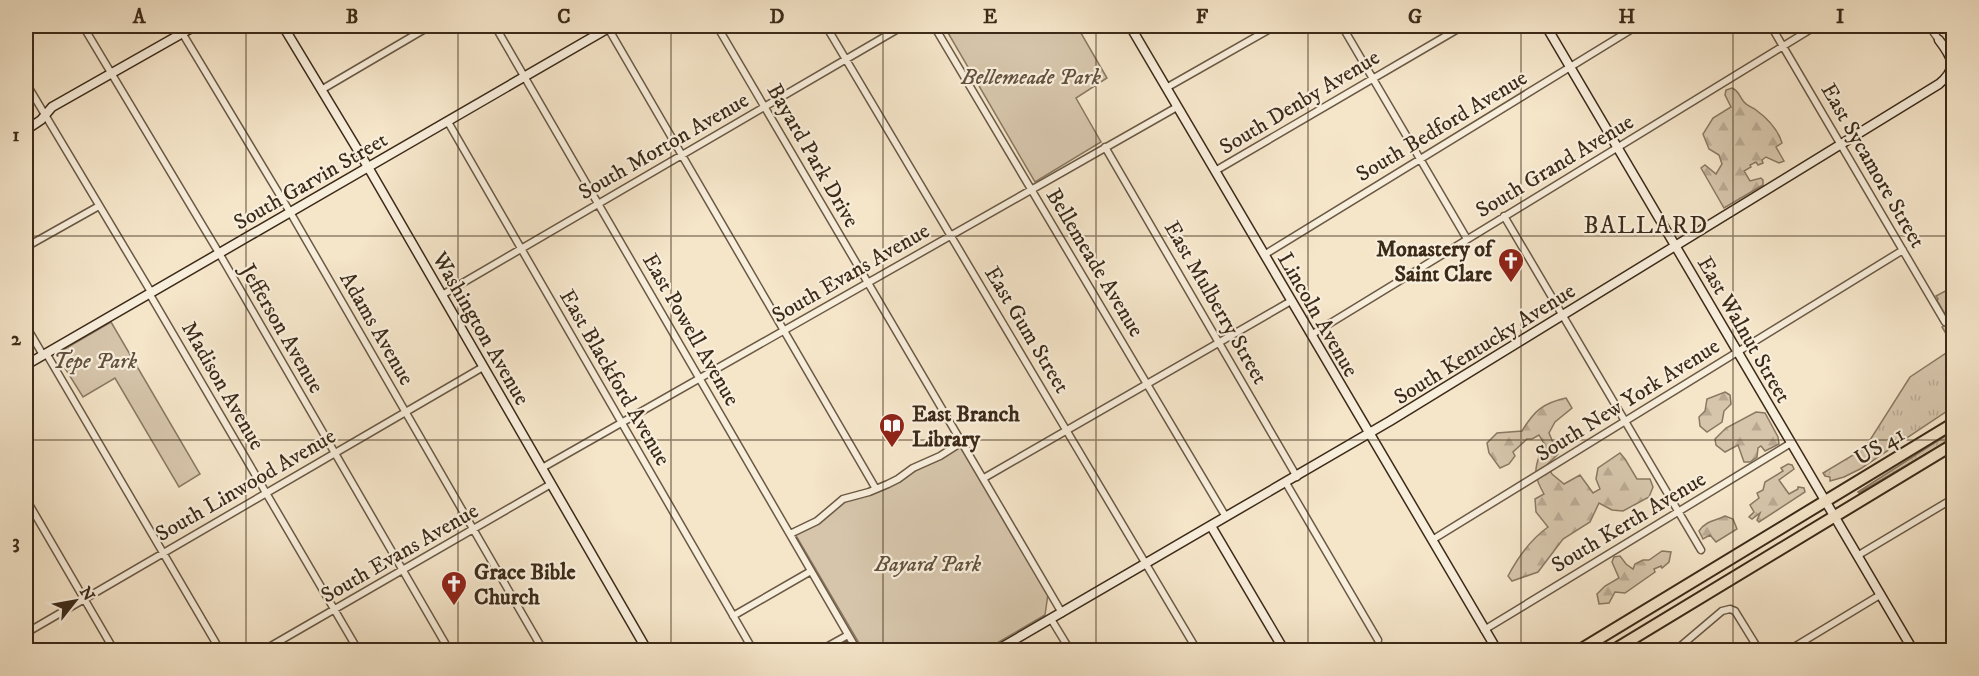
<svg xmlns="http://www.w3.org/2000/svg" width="1979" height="676" font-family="'IM FELL DW Pica',serif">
	<defs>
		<pattern id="grass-tufts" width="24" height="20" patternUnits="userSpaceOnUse" patternTransform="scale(1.5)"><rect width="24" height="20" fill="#d6c5ab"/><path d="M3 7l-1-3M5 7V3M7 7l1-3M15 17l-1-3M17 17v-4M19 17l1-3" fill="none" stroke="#b9a992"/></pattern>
		<pattern id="forest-firs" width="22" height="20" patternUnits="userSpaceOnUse" patternTransform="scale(1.5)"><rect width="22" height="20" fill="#d6c5ab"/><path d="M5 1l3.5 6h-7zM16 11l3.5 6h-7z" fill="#b9a992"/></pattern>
	</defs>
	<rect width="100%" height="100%" fill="#f5e5c9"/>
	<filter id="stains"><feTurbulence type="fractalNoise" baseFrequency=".00333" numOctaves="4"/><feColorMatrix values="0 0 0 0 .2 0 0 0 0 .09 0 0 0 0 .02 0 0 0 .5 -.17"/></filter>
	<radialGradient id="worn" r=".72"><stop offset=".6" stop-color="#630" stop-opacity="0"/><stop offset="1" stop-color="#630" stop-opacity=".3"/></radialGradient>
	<!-- grass -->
	<path fill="url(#grass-tufts)" stroke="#897862" stroke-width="1.5" d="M1953 282V407L1860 469 1844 477 1830 481V477L1825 476 1823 473 1865 448 1910 377 1946 353 1948 337 1942 327 1950 323 1937 300 1938 299 1936 296 1951 288Z
		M1953 431V438L1859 493 1858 492Z"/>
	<!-- forest -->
	<path fill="url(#forest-firs)" stroke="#897862" stroke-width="1.5" d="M1732 88C1739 91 1739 96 1744 102 1747 106 1752 107 1756 110 1767 118 1778 130 1782 143L1776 147 1784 161 1779 163 1766 157 1762 160 1763 163 1758 165 1756 162 1750 165 1751 167 1744 171 1750 181 1761 178 1763 180V185L1724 208 1701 168 1705 165 1716 174 1722 164 1719 155 1709 149 1703 134 1713 118 1731 107 1725 95 1726 90Z
		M1725 392 1730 395 1731 404 1724 411 1722 422 1707 432 1700 426 1699 417 1705 411 1707 399Z
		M1566 398 1572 408 1555 422 1549 433 1558 454 1547 465 1552 474 1564 484 1580 475 1593 493 1600 489 1596 479 1598 468 1620 453 1625 459 1637 479H1650L1653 487 1649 497 1623 511 1612 510 1599 503 1590 522 1563 539 1538 572 1512 581 1508 576C1518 557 1530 540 1548 527L1536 512 1535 499 1544 494C1535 478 1533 472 1540 454L1547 449 1539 435 1532 439H1527L1513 452 1515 456 1509 464 1500 468 1489 453 1487 443 1497 433 1522 431C1534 411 1543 403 1566 398Z
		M1756 412 1765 413 1778 437 1779 444 1765 451 1761 446 1758 448 1757 457 1750 462H1744L1738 445 1725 452 1716 445 1715 439 1726 428Z
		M1788 464 1792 465 1794 469 1779 480 1789 494 1798 489V487L1804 488 1805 492 1759 522 1757 520 1760 513 1752 519 1749 517 1754 512 1750 505 1759 498 1757 493 1763 490 1765 482 1783 471 1781 468Z
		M1725 516 1733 519 1737 529 1716 542 1710 535 1703 539 1699 531C1705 521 1716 521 1725 516Z
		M1662 551 1671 552 1669 562 1662 568 1661 566 1654 569 1655 572 1625 593 1615 592 1609 603 1599 604 1597 594 1605 586 1619 578 1612 562 1614 557 1620 556 1626 564 1633 569 1635 564 1643 560H1649Z"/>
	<!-- park -->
	<path fill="#d6c5ab" stroke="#897862" stroke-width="1.5" d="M944 26H1082L1078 28 1107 78 1076 98 1101 142 1035 182Z
		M111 322 200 474 179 487 115 378 83 397 56 354Z
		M958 447 963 449 1048 594 1045 615 985 650H863L795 534 846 499 879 491Z"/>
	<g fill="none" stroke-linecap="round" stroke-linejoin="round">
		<defs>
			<path id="street" d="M83 26 219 253 449 650
				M178 26 290 212 543 650
				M495 26 857 650
				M717 26 1062 613
				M826 26 1197 650
				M934 26 1226 517
				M1342 26 1467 239
				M1771 26 1945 322
				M1929 26 1939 40
				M608 28 876 489
				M26 83 151 292
				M1166 88 1275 26
				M321 90 430 26
				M448 122 753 650
				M1105 147 1297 477
				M1215 171 1463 26
				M1504 216 1701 550
				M26 247 99 206
				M1264 255 1637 26
				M149 293 358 650
				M442 295 903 26
				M26 326 43 355
				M1311 335 1816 26
				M46 353 220 650
				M542 468 1177 107
				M984 478 1291 301
				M1286 483 1378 640
				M26 499 114 650
				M790 534 817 521 843 499 869 492 888 484 898 479 913 468 940 456 962 442
				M1432 540 1903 250
				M1857 556 1954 498
				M733 616 811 571
				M1051 619 1070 650
				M1484 630 1791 443
				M26 633 483 367
				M264 650 551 484
				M821 650 848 635
				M1676 650 1722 611 1730 609 1735 611 1759 650
				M1789 650 1880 595"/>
			<path id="secondary" d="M283 26 368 167 647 650
				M1130 26 1497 650
				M1546 26 1913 650
				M26 130 41 120 52 107 195 26
				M26 365 612 26
				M1211 526 1284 650
				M997 650 1390 421 1939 84C1959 68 1952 57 1939 40"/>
			<path id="highway" d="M1580 650 1954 423
				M1614 650 1954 444"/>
		</defs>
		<!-- street casing -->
		<use href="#street" stroke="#6a5944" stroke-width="9"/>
		<!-- secondary casing -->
		<use href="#secondary" stroke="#3c2a18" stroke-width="11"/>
		<!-- highway casing -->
		<use href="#highway" stroke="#3c2a18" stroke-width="14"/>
		<!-- street -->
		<use href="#street" stroke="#f8eedc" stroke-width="6"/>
		<!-- secondary -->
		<use href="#secondary" stroke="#f8eedc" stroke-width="8"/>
		<!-- highway -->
		<use href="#highway" stroke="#f5e5c9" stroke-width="10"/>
	</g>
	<!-- grid -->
	<path fill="none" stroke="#3c2a18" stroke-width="1.5" stroke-opacity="0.55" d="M246 26V650M458 26V650M671 26V650M883 26V650M1096 26V650M1308 26V650M1521 26V650M1733 26V650M26 236H1954M26 440H1954"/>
	<!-- icons -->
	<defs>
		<symbol id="church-pin" viewBox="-11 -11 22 30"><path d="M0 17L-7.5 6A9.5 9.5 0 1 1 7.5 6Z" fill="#8f2418" stroke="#f8eedc"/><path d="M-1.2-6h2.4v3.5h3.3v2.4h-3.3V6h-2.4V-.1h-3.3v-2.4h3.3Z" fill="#fff"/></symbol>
		<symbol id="library-pin" viewBox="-11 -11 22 30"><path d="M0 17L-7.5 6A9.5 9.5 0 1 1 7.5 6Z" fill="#8f2418" stroke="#f8eedc"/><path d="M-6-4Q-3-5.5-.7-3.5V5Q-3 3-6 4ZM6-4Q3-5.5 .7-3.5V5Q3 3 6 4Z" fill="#fff"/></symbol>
	</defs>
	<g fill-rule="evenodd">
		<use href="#church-pin" x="1496" y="246" width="30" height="40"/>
		<use href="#library-pin" x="877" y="411" width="30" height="40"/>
		<use href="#church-pin" x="439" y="569" width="30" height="40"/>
	</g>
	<g text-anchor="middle" stroke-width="4.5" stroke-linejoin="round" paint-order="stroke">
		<!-- park labels -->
		<g font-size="22" font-style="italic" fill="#62513d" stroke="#f8eedc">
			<text x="1031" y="84">Bellemeade Park</text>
			<text x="95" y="368">Tepe Park</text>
			<text x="928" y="571">Bayard Park</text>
		</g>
		<!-- street labels -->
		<g font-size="22" fill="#3c2a18" stroke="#f8eedc">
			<text transform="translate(1299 101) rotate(-31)" y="8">South Denby Avenue</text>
			<text transform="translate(1441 125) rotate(-31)" y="8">South Bedford Avenue</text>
			<text transform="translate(663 145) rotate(-30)" y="8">South Morton Avenue</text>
			<text transform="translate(814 155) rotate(60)" y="8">Bayard Park Drive</text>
			<text transform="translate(1554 165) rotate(-31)" y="8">South Grand Avenue</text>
			<text transform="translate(1874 165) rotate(60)" y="8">East Sycamore Street</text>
			<text transform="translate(310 180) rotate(-30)" y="8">South Garvin Street</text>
			<text transform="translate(1096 262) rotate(59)" y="8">Bellemeade Avenue</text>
			<text transform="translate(850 272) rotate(-30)" y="8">South Evans Avenue</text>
			<text transform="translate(1217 302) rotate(60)" y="8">East Mulberry Street</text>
			<text transform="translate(1319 314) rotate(60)" y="8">Lincoln Avenue</text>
			<text transform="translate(283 328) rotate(60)" y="8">Jefferson Avenue</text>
			<text transform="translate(378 328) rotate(60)" y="8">Adams Avenue</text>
			<text transform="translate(482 328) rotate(60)" y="8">Washington Avenue</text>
			<text transform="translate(692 329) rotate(60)" y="8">East Powell Avenue</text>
			<text transform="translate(1028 329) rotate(59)" y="8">East Gum Street</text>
			<text transform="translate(1745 329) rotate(60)" y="8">East Walnut Street</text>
			<text transform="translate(1484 343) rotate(-32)" y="8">South Kentucky Avenue</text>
			<text transform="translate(616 377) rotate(60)" y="8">East Blackford Avenue</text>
			<text transform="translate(224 385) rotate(60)" y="8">Madison Avenue</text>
			<text transform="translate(1627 399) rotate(-32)" y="8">South New York Avenue</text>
			<text transform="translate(1879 445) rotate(-31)" y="8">US 41</text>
			<text transform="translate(245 484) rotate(-30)" y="8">South Linwood Avenue</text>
			<text transform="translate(1628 521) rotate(-31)" y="8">South Kerth Avenue</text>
			<text transform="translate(399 552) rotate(-30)" y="8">South Evans Avenue</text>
		</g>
		<!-- poi labels -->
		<g font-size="22" font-weight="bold" fill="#3c2a18" stroke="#f8eedc" text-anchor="start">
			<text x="1492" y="256" text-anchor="end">Monastery of<tspan x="1492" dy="25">Saint Clare</tspan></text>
			<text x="912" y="421">East Branch<tspan x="912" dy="25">Library</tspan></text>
			<text x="474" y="579">Grace Bible<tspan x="474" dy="25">Church</tspan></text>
		</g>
		<!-- neighbourhood labels -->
		<g font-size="24" letter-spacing="1.5" fill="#3c2a18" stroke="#f8eedc">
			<text x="1646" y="233">BALLARD</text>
		</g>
	</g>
	<!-- margin -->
	<rect width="1979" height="676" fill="none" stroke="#f5e5c9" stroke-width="66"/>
	<!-- north arrow -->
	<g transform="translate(75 601) rotate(59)" stroke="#f8eedc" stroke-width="4.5" paint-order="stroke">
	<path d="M0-4.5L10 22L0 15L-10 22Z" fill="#3c2a18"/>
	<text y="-9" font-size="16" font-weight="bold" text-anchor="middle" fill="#3c2a18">N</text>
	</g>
	<rect x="33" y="33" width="1913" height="610" fill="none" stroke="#3c2a18" stroke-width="2"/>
	<g font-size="20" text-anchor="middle" font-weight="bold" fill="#3c2a18">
		<text x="139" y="23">A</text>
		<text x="352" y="23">B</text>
		<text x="564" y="23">C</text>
		<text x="777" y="23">D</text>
		<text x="990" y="23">E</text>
		<text x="1202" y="23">F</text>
		<text x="1415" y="23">G</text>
		<text x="1627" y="23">H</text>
		<text x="1840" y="23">I</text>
		<text x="16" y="141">1</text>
		<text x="16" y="345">2</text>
		<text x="16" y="548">3</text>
	</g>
	<rect width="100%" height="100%" filter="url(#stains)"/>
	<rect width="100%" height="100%" fill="url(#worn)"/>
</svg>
